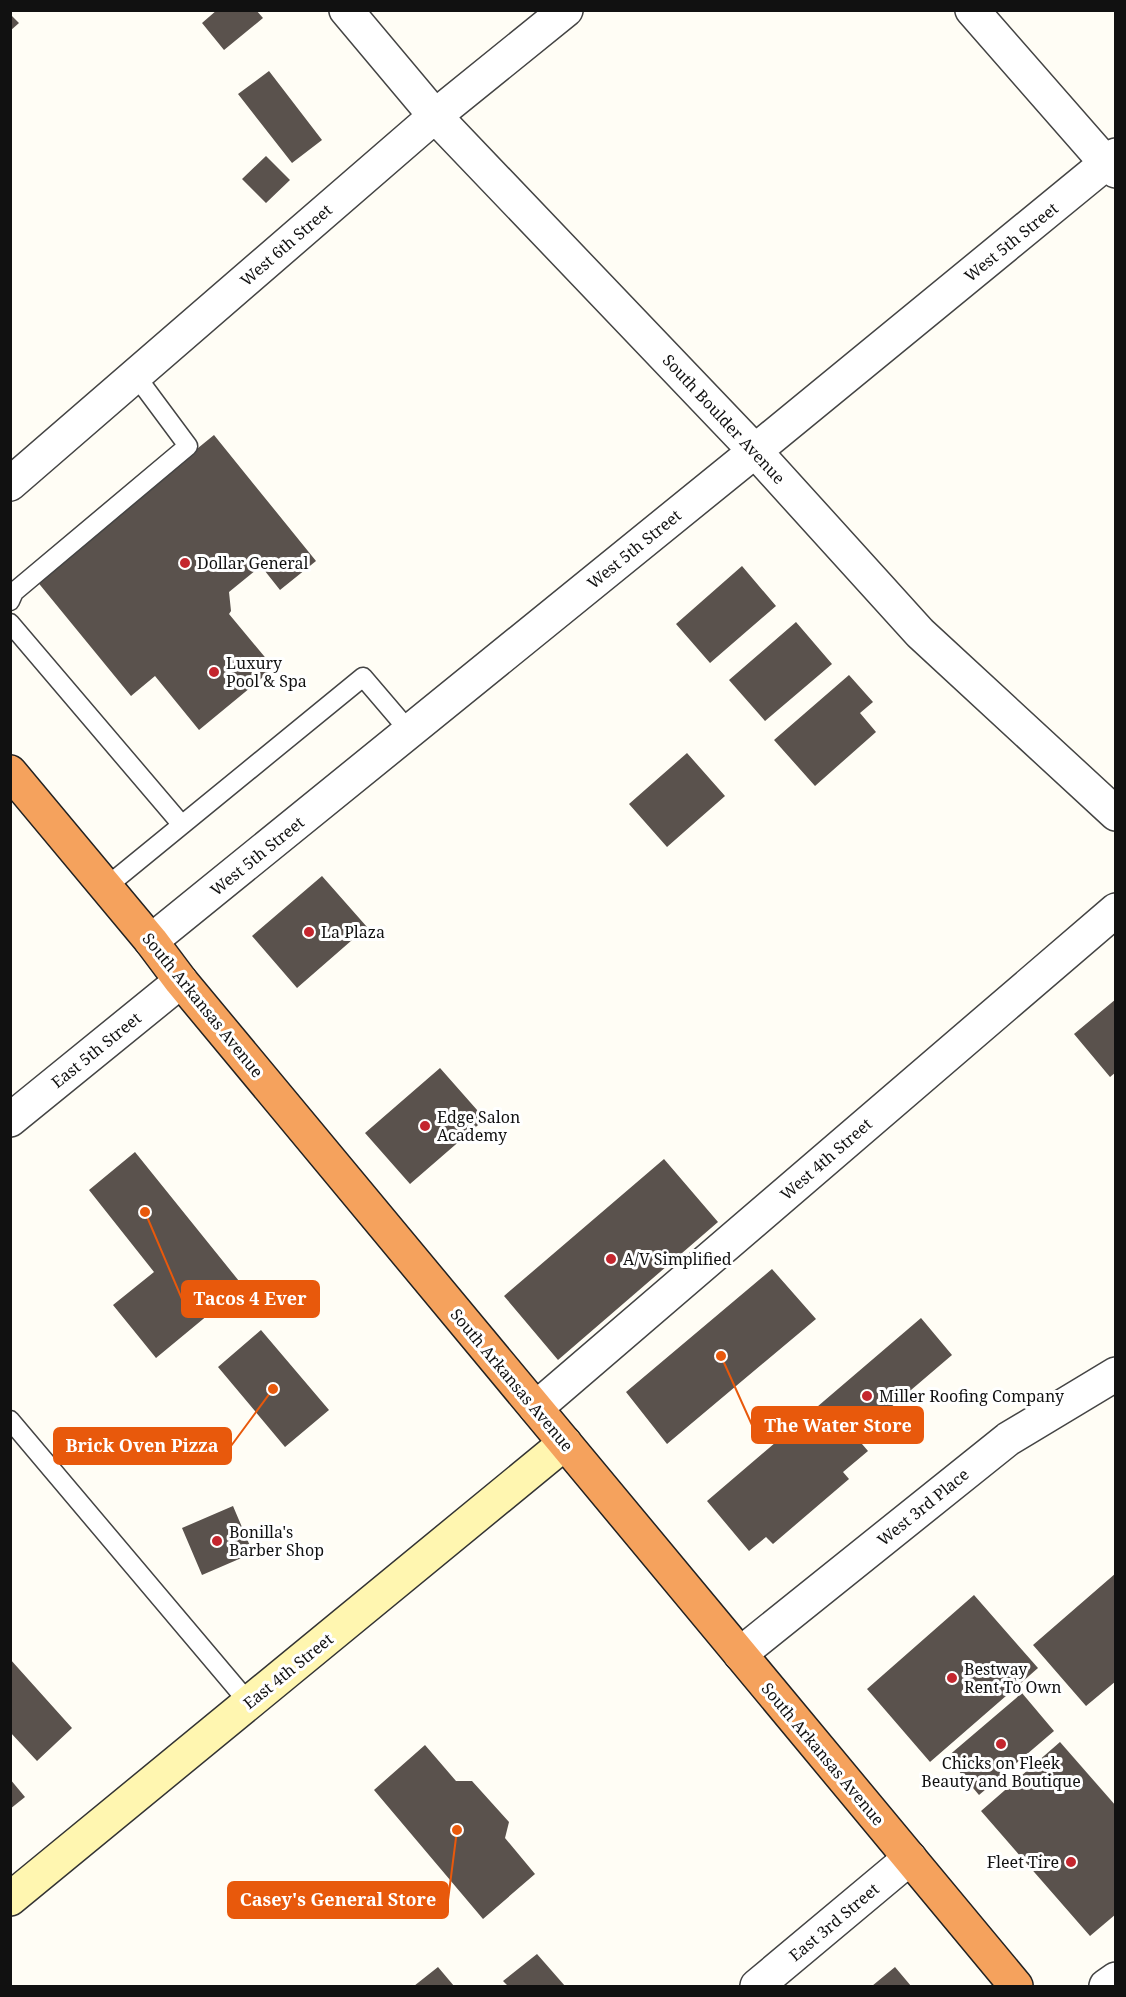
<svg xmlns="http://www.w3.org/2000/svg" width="1126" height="1997" font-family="'Noto Serif',serif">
	<rect width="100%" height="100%" fill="#fffdf5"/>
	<!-- building -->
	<path fill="#5a524d" d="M217 10H256L263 18 224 50 202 23Z
		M10 14 19 23 10 31Z
		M269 71 322 140 292 163 238 94Z
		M266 156 290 180 266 203 242 179Z
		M214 435 316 561 280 590 261 566 229 592 231 611 229 614 274 668 199 730 155 676 131 696 36 580Z
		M742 566 776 606 710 663 676 624Z
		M796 622 832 664 765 721 729 680Z
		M849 675 873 702 860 713 876 732 815 786 774 740Z
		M687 753 725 796 667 847 629 804Z
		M322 876 367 927 297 988 252 936Z
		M1116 999V1072L1110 1077 1074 1034Z
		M440 1068 485 1119 410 1184 365 1133Z
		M135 1152 243 1286 156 1358 113 1305 154 1272 89 1190Z
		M664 1159 718 1222 558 1360 504 1296Z
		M772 1269 816 1319 667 1444 626 1392Z
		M921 1318 952 1355 856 1437 868 1451 843 1472 849 1479 773 1544 766 1537 749 1551 707 1501Z
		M261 1330 329 1410 285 1447 218 1367Z
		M233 1506 253 1553 202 1575 182 1528Z
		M1116 1573V1681L1086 1706 1033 1645Z
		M974 1595 1038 1668 930 1762 867 1689Z
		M10 1659 72 1728 37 1761 10 1732Z
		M1022 1693 1054 1731 979 1795 947 1757Z
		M1060 1742 1116 1806V1914L1090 1936 981 1811Z
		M425 1745 456 1781H472L509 1822 505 1838 535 1874 483 1919 374 1790Z
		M10 1779 25 1797 10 1809Z
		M537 1954 565 1986H508L503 1981Z
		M438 1967 454 1986H414Z
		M895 1967 911 1986H872Z"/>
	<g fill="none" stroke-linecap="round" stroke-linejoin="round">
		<defs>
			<path id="lane" d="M10 601 14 592 188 446 136 376
				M10 623 182 825
				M106 887 363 677 410 732
				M10 1420 249 1703"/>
			<path id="street" d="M346 10 435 116 755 451 920 633 1116 814
				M972 10 1106 163 1116 171
				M10 484 435 116 566 10
				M151 941 755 451 1116 155
				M10 1120 181 981
				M536 1408 1116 910
				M740 1654 1008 1439 1116 1374
				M757 1986 910 1858
				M1106 1986 1116 1979"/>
			<path id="secondary" d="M10 1899 565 1443"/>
			<path id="highway" d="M10 772 151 941 181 981 1016 1986"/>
		</defs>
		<!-- lane casing -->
		<use href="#lane" stroke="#444" stroke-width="21"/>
		<!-- street casing -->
		<use href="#street" stroke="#444" stroke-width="36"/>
		<!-- secondary casing -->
		<use href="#secondary" stroke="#333" stroke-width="36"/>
		<!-- highway casing -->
		<use href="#highway" stroke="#222" stroke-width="36"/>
		<!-- lane -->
		<use href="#lane" stroke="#fff" stroke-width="18"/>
		<!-- street -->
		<use href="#street" stroke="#fff" stroke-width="33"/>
		<!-- secondary -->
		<use href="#secondary" stroke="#fff6b0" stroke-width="33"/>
		<!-- highway -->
		<use href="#highway" stroke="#f5a25d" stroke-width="33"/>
	</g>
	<!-- markers -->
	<g fill="#c4262e" stroke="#fff" stroke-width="2">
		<circle cx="185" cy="563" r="6"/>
		<circle cx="214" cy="672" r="6"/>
		<circle cx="309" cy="932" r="6"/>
		<circle cx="425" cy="1126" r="6"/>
		<circle cx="611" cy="1259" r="6"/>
		<circle cx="867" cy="1396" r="6"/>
		<circle cx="217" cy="1541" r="6"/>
		<circle cx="952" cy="1678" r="6"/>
		<circle cx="1001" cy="1744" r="6"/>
		<circle cx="1071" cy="1862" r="6"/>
	</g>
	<g text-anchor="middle" stroke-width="6" stroke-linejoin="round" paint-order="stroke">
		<!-- street labels -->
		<g font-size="16" fill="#111" stroke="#fff">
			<text transform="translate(1011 242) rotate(-39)" y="6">West 5th Street</text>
			<text transform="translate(286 245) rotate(-41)" y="6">West 6th Street</text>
			<text transform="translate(724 419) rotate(47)" y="6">South Boulder Avenue</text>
			<text transform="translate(634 549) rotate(-39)" y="6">West 5th Street</text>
			<text transform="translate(257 856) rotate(-39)" y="6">West 5th Street</text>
			<text transform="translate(203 1005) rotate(51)" y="6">South Arkansas Avenue</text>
			<text transform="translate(96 1050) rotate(-39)" y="6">East 5th Street</text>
			<text transform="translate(826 1159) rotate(-41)" y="6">West 4th Street</text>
			<text transform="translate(512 1380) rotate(50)" y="6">South Arkansas Avenue</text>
			<text transform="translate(923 1507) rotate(-39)" y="6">West 3rd Place</text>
			<text transform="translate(288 1671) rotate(-39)" y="6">East 4th Street</text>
			<text transform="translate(823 1754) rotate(50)" y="6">South Arkansas Avenue</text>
			<text transform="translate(834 1922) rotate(-40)" y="6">East 3rd Street</text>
		</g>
		<!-- poi labels -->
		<g font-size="16" fill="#111" stroke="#fff" text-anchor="start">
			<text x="197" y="569">Dollar General</text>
			<text x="226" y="669">Luxury<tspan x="226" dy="18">Pool &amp; Spa</tspan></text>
			<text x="321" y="938">La Plaza</text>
			<text x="437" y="1123">Edge Salon<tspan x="437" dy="18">Academy</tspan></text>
			<text x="623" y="1265">A/V Simplified</text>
			<text x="879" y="1402">Miller Roofing Company</text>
			<text x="229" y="1538">Bonilla's<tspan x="229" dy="18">Barber Shop</tspan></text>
			<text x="964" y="1675">Bestway<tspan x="964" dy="18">Rent To Own</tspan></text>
			<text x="1001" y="1769" text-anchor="middle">Chicks on Fleek<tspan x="1001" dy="18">Beauty and Boutique</tspan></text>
			<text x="1059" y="1868" text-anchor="end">Fleet Tire</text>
		</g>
	</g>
	<!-- callouts -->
	<path fill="none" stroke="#e8590c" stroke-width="2" d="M145 1212L182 1299M721 1356L752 1425M273 1389L231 1446M457 1830L448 1900"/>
	<g fill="#e8590c" stroke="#fff" stroke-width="2">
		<circle cx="145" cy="1212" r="6"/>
		<circle cx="721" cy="1356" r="6"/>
		<circle cx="273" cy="1389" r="6"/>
		<circle cx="457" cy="1830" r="6"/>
	</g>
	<g fill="#e8590c" stroke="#e8590c" stroke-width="2">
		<rect x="182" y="1281" width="137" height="36" rx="6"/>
		<rect x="752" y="1407" width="171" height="36" rx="6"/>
		<rect x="54" y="1428" width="177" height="36" rx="6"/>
		<rect x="228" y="1882" width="220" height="36" rx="6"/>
	</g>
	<g font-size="18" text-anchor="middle" font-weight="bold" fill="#fff">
		<text x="250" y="1305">Tacos 4 Ever</text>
		<text x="838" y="1432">The Water Store</text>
		<text x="142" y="1452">Brick Oven Pizza</text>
		<text x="338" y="1906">Casey's General Store</text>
	</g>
	<!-- border -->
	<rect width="1126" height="1997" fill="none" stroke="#111111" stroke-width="24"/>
</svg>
